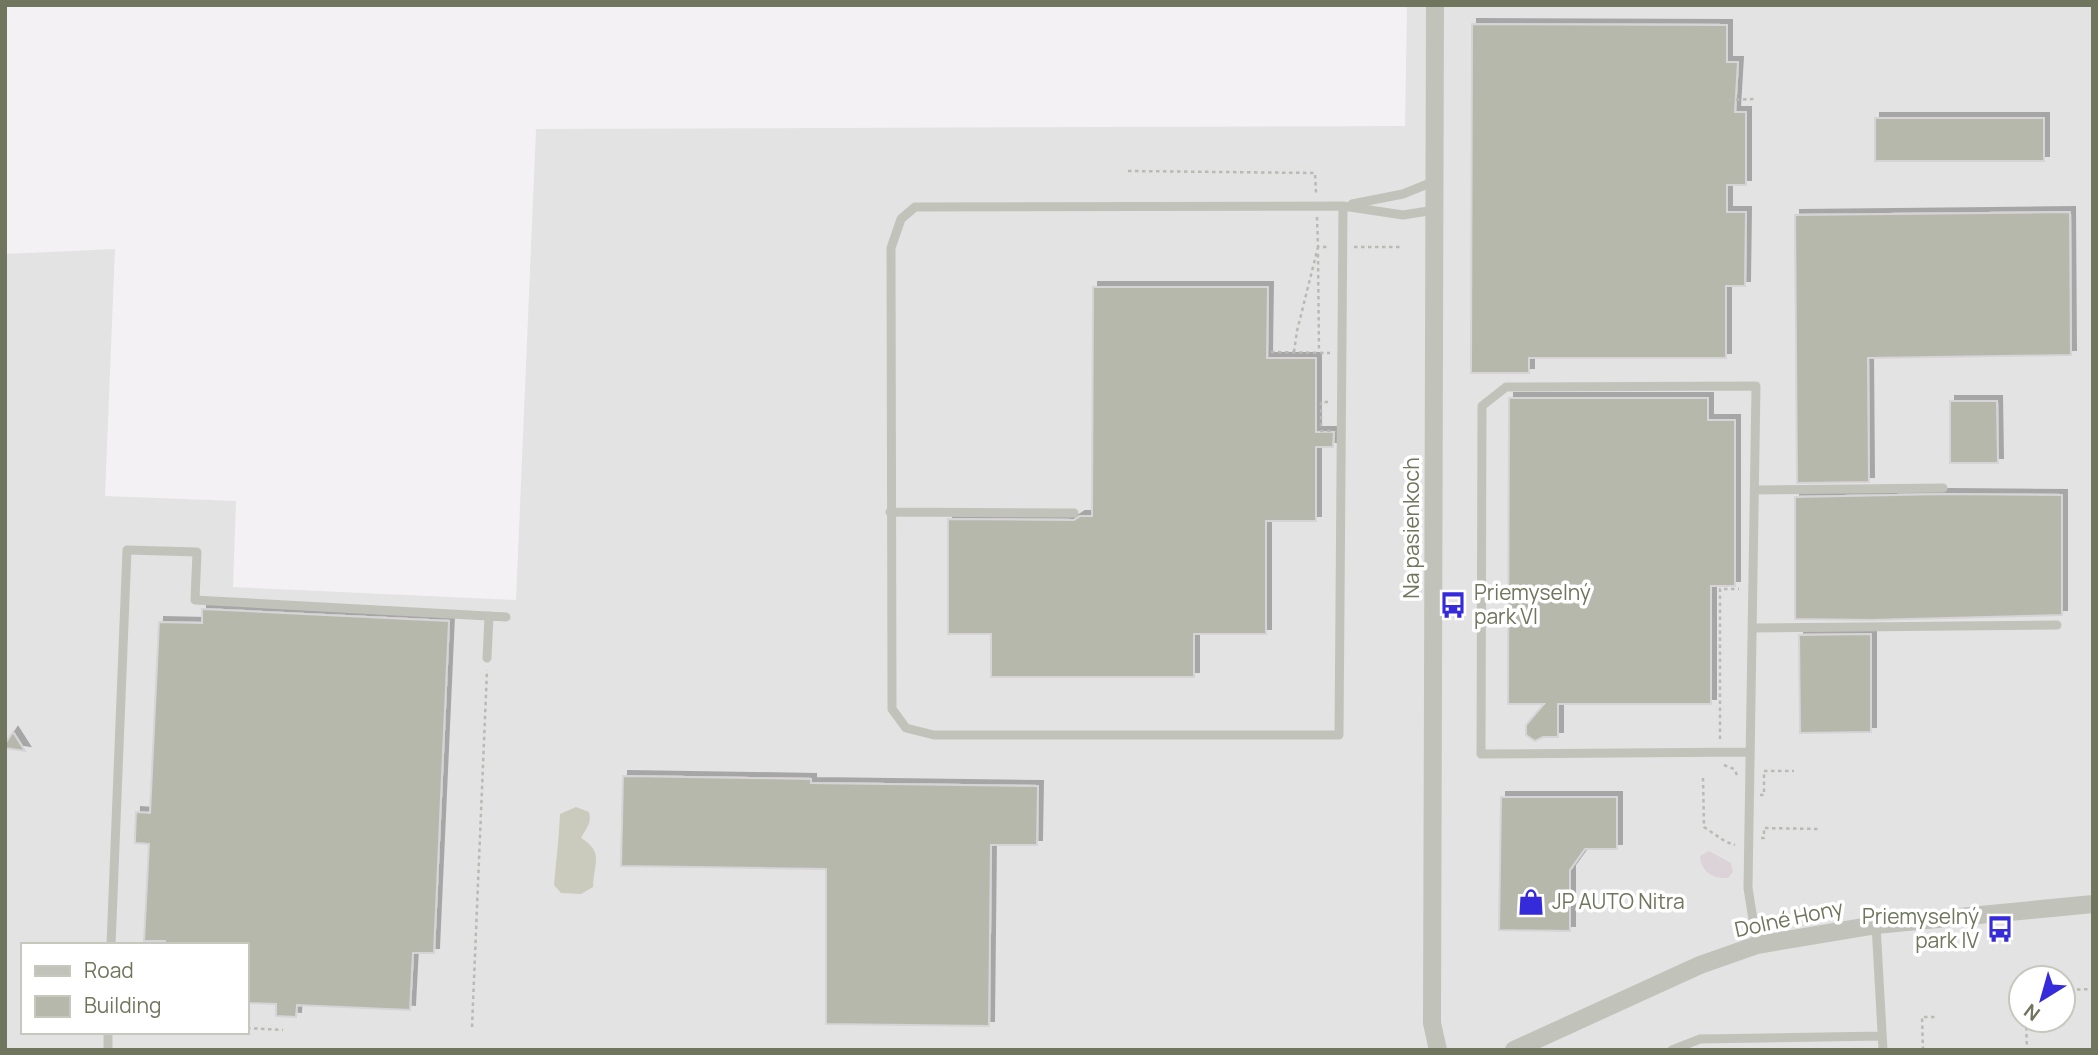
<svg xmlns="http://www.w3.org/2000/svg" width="2098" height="1055" font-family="Manrope,sans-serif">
	<defs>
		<filter id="shadow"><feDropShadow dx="5" dy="-5" stdDeviation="0" flood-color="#0004"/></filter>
	</defs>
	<rect width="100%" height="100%" fill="#f4f1f5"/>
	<!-- built -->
	<path fill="#e4e3e3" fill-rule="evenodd" d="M1407 5H2093V1050H5V254L115 249 105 496 236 501 233 587 516 600 536 129 1405 126ZM23 945H247V1032H23ZM2021 978H2063V1020H2021Z"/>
	<!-- green -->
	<path fill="#dcd3d8" d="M1709 851 1731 863 1733 872 1728 878C1713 879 1701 872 1700 856Z"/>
	<!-- water -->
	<path fill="#cacbbd" d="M576 807 589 812C592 824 586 828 581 838 604 852 594 863 593 887L581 894 561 893 554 885C556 861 559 838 560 814Z"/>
	<!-- building -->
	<path fill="#b6b8ac" stroke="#d6d4d6" stroke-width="2" filter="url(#shadow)" d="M1472 24 1727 25V62H1738L1735 112H1746V185H1727V212H1746L1745 286H1726V358H1529V373H1471Z
		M1875 118H2044V161H1875Z
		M2070 212 2071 355 1868 358 1869 482 1797 483 1795 215Z
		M1093 287H1268L1267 358H1316V432H1334L1333 447H1316V521H1266V634H1194V677H991V634H948V519L1074 520 1080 516H1092Z
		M1509 398H1708V420H1735V586H1711V704H1558V737H1543L1535 741 1526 735V725L1544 704H1508Z
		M1950 401H1997L1998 463H1950Z
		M1946 494 2062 495V615L1871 620 1795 619V497Z
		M202 609 449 621 434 953H413L410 1010 297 1005 296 1017 276 1016V1004L247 1003V945H165V941H144L149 844 135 843V838L136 812 150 813 159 622 202 623Z
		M1871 634V732L1800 733 1799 635Z
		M13 732 25 751 5 748V744Z
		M623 776 811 779V783L1038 786 1037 845H991L989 1026 826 1024V869L621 866Z
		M1501 797H1617V849H1585L1570 870V931L1499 930Z"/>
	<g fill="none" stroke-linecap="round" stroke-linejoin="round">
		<!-- path -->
		<path stroke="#b8bab4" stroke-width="2.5" stroke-dasharray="3.5 3.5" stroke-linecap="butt" d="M1729 100 1754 99
			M1128 171 1315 173 1316 193
			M1317 217 1318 247H1330
			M1354 247H1403
			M1318 254 1319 352
			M1271 352 1330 353
			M1294 352 1297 331 1318 247
			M1328 402H1321V431H1331
			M1720 739V589H1739
			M1724 765 1734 769 1737 775
			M1703 778 1704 827 1726 842 1735 845
			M1760 795H1764V771H1794
			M1761 838H1764V828L1821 829
			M2063 990 2093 989
			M2026 1020 2027 1050
			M472 1027 487 670
			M247 1028 283 1030
			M1923 1050 1922 1017H1936"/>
		<!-- service -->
		<path stroke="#c1c3bb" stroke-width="9" d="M1352 204 1403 194 1435 181
			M1343 206 1339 735H934L906 728 892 709 891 248 901 219 915 207 1343 206 1403 215 1435 210
			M1755 490 1943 488
			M890 512 1074 513
			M1752 628 2057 625
			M487 658 489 616
			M1750 752 1481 754 1482 406 1506 387 1756 386 1748 888 1757 945
			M1876 925 1883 1050
			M111 945 127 550 197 552 195 600 506 617
			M108 1050V1032
			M1672 1050 1700 1039 1882 1036"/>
		<!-- minor -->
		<path stroke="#c1c3bb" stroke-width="18" d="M1435 5 1432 1023 1438 1050
			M1514 1050 1700 965 1757 945 1876 925 2093 904"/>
	</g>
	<!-- icons -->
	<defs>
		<symbol id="bus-bare" viewBox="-9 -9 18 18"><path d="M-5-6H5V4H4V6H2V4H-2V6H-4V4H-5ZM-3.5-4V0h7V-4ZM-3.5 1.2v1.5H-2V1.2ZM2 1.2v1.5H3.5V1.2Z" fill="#352bdb" stroke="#fff" stroke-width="2.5" paint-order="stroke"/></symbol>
		<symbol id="shop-bare" viewBox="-9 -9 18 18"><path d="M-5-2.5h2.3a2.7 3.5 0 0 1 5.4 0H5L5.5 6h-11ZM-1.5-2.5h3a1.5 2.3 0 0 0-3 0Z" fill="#352bdb" stroke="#fff" stroke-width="2.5" paint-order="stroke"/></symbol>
	</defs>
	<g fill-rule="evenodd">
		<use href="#bus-bare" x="1434" y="586" width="38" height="38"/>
		<use href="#shop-bare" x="1512" y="883" width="38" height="38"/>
		<use href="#bus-bare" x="1981" y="910" width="38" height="38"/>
	</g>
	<g text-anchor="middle" stroke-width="7" stroke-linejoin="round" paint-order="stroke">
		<!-- street labels -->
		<g font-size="21" fill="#70765d" stroke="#fff">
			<text transform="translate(1412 528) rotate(-90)" y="7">Na pasienkoch</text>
			<text transform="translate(1789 919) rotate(-12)" y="7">Dolné Hony</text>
		</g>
		<!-- poi labels -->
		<g font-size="21" fill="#70765d" stroke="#fff" text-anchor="start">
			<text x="1474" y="600">Priemyselný<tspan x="1474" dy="24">park VI</tspan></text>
			<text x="1552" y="909">JP AUTO Nitra</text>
			<text x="1979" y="924" text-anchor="end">Priemyselný<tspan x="1979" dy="24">park IV</tspan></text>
		</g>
	</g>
	<!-- border -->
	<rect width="2098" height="1055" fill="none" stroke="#70765d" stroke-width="14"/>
	<!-- legend -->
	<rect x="21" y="943" width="228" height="91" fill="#ffffff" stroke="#c6c8be" stroke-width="2"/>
	<rect x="35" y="966" width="35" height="10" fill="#c1c3bb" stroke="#c6c8be" stroke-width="2"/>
	<text x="84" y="978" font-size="21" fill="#70765d">Road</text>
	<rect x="35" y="996" width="35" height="21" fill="#b6b8ac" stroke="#c6c8be" stroke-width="2"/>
	<text x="84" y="1013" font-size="21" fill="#70765d">Building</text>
	<!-- north arrow -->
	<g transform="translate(2042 999) rotate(217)"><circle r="33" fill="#ffffff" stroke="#c6c8be" stroke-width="2"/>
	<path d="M0-5L12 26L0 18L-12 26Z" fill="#352bdb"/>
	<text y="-10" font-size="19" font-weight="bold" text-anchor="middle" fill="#70765d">N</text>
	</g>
</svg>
